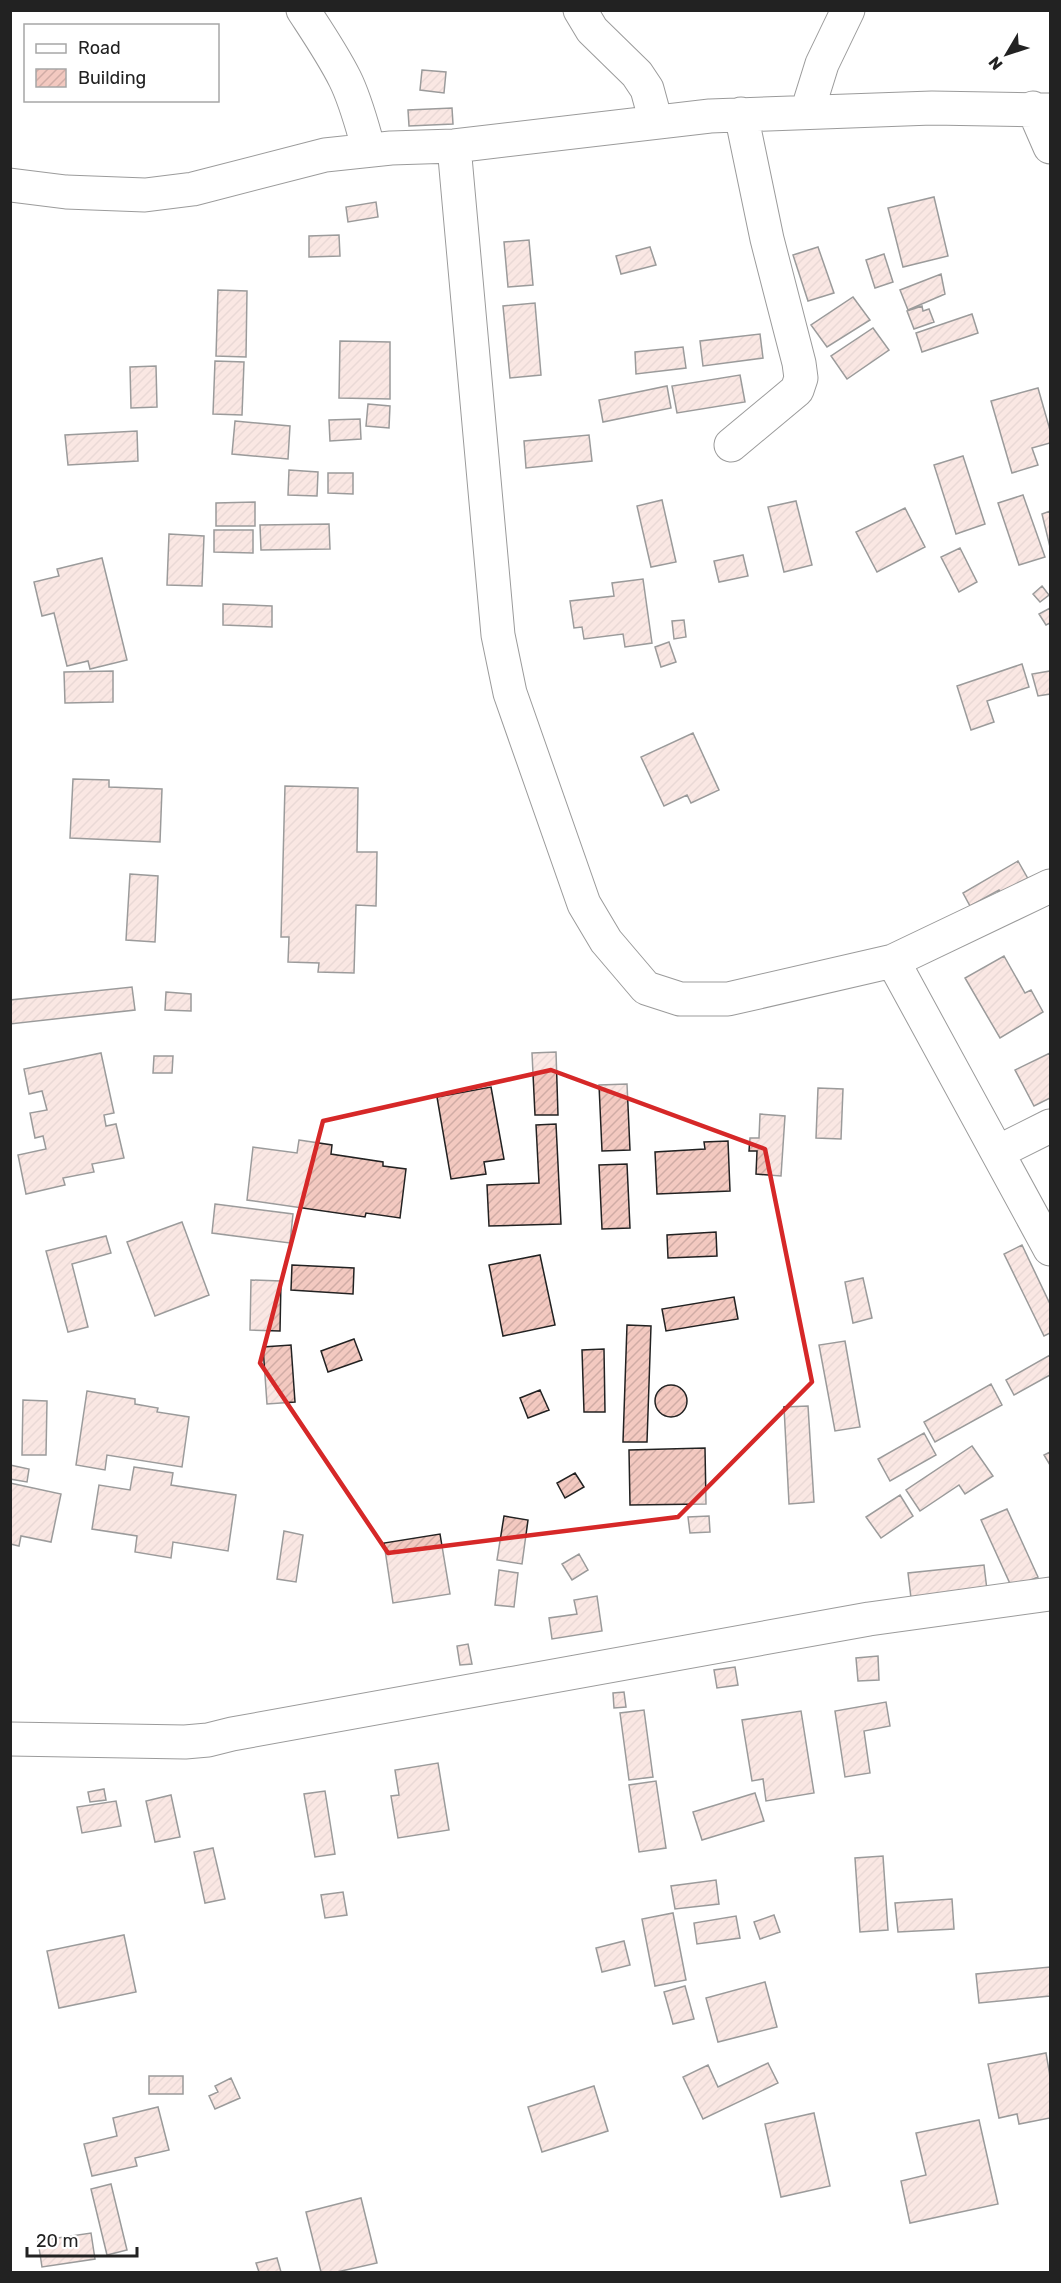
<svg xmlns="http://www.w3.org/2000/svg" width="1061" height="2283" font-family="Rubik,sans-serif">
	<defs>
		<pattern id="building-hatch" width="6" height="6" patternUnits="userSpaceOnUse" patternTransform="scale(1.5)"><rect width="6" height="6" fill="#f3c9c0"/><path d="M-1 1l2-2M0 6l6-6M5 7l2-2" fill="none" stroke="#d0aca5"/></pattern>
	</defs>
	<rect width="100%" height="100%" fill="#fff"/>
	<!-- building -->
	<path fill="url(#building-hatch)" stroke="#222" stroke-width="1.5" d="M422 70 446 72 444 93 420 90Z
		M452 108 453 124 409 126 408 110Z
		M934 197 948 256 903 267 888 208Z
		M376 202 378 217 348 222 346 207Z
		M339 235 340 256 309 257V236Z
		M529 240 533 285 508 287 504 242Z
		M650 247 656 265 621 274 616 256Z
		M818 247 834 293 808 301 793 255Z
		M884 254 893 282 875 288 866 260Z
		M941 274 945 294 908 310 900 290Z
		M218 290 247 291 246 357 216 356Z
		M853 297 870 320 827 347 811 325Z
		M535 303 541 375 510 378 503 306Z
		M922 306 923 311 929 309 934 322 914 329 907 311Z
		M972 314 978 333 922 352 916 333Z
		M873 328 889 350 847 379 831 356Z
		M760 334 763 358 703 366 700 341Z
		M340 341 390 342V399L339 398Z
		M683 347 686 368 636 374 635 352Z
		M215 361 244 362 242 415 213 414Z
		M156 366 157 407 131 408 130 367Z
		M740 375 745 402 677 413 672 386Z
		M667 386 671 408 603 422 599 400Z
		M1038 388 1050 430V443L1032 448 1038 465 1012 473 991 401Z
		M368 404 390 406 389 428 366 426Z
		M360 419 361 439 330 441 329 420Z
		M235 421 290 426 288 459 232 454Z
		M137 431 138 461 68 465 65 435Z
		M589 435 592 461 526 468 524 441Z
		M963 456 985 524 956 534 934 465Z
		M289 470 318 472 317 496 288 495Z
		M328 473H353V494L328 493Z
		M1023 495 1045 557 1019 565 998 503Z
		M662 500 676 562 651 567 637 506Z
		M796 501 812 565 784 572 768 507Z
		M255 502V526H216V503Z
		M905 508 925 547 877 572 856 532Z
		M1050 511V547L1042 514Z
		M329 524 330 549 261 550 260 525Z
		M214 530H253V553L214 552Z
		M169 534 204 536 202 586 167 585Z
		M960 548 977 582 959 592 941 557Z
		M743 555 748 576 719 582 714 561Z
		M102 558 127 660 90 669 88 661 67 666 54 613 42 616 34 582 59 576 57 569Z
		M643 579 652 643 625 647 623 634 584 639 582 627 574 628 570 601 614 596 612 583Z
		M1042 586 1049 595 1040 602 1033 594Z
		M223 604 272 606V627L223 625Z
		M1050 608V623L1046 625 1039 614Z
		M684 620 686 637 674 639 672 621Z
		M669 642 676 662 661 667 655 647Z
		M1022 664 1029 687 987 701 994 722 971 730 957 686Z
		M113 671V702L65 703 64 672Z
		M1050 671V694L1038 696 1032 674Z
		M693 733 719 790 691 803 687 795 664 806 641 757Z
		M73 779 109 780V787L162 789 160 842 70 838Z
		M285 786 358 788 357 852H377L376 906 356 905 354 973 318 972 319 963 288 962 289 937H281Z
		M1018 861 1031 884 1004 899 999 890 970 906 963 893Z
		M130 874 158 876 155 942 126 940Z
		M1004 956 1025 993 1031 990 1043 1012 1000 1038 965 978Z
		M132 987 135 1010 10 1024V1000Z
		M166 992 191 994V1011L165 1010Z
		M556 1052 558 1115H535L532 1053Z
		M101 1053 114 1113 104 1115 106 1126 116 1124 124 1158 92 1164 94 1172 63 1178 65 1185 26 1194 18 1155 46 1149 43 1136 35 1138 30 1113 47 1110 42 1091 29 1094 24 1069Z
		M1050 1053V1098L1034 1106 1015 1070Z
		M154 1056H173L172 1073H153Z
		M627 1084 630 1150 602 1151 599 1085Z
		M491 1087 504 1159 484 1162 486 1174 451 1179 437 1097Z
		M818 1088 843 1089 841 1139 816 1138Z
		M760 1114 785 1116 781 1176 756 1174 757 1151H749L750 1138H759Z
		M556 1124 561 1224 489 1226 487 1185 539 1183 536 1125Z
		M299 1140 332 1145 331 1154 383 1162V1166L406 1169 400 1218 366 1213 365 1217 247 1200 253 1147 297 1153Z
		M728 1141 730 1191 657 1194 655 1152 705 1149 704 1142Z
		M627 1164 630 1228 602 1229 599 1165Z
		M215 1204 293 1214 290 1243 212 1233Z
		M182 1222 209 1295 155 1316 127 1242Z
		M716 1232 717 1256 668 1258 667 1235Z
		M106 1236 111 1253 72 1264 88 1327 68 1332 46 1251Z
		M1022 1245 1050 1304V1333L1044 1336 1004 1254Z
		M540 1255 555 1325 503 1336 489 1265Z
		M292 1265 354 1268 353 1294 291 1290Z
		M863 1278 872 1318 853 1323 845 1282Z
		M251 1280 281 1281 280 1331 250 1330Z
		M734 1297 738 1319 666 1331 662 1309Z
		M627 1325 651 1326 647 1442H623Z
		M354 1339 362 1360 328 1372 321 1351Z
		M845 1341 860 1427 835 1431 819 1345Z
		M291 1345 295 1402 267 1404 263 1347Z
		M604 1349 605 1412H584L582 1350Z
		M1050 1355V1375L1014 1395 1006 1380Z
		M991 1384 1002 1405 935 1442 924 1422Z
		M655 1401a16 16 0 1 1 32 0a16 16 0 1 1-32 0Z
		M540 1390 549 1410 528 1418 520 1398Z
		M87 1391 135 1399V1404L158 1408 157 1412 189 1417 182 1467 107 1455 105 1470 76 1465Z
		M23 1400 47 1401 46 1455H22Z
		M808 1406 814 1502 789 1504 784 1407Z
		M924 1433 936 1455 890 1481 878 1459Z
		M972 1446 993 1476 965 1494 959 1485 920 1511 906 1490Z
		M705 1448 706 1504 630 1505 629 1450Z
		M1050 1452V1465L1044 1455Z
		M10 1465 29 1469 27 1482 10 1479Z
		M134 1467 173 1473 171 1485 236 1495 228 1551 173 1542 171 1558 135 1552 137 1536 92 1529 99 1485 130 1490Z
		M575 1473 584 1487 565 1498 557 1483Z
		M10 1483 61 1494 51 1542 21 1536 19 1546 10 1544Z
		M900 1495 913 1516 881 1538 866 1517Z
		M1007 1509 1038 1577 1012 1588 981 1520Z
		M504 1516 528 1520 522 1564 497 1560Z
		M709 1516 710 1532 690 1533 688 1517Z
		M284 1531 303 1535 296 1582 277 1579Z
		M440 1534 450 1594 393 1603 384 1543Z
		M579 1554 588 1570 572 1580 562 1564Z
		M984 1565 987 1590 911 1598 908 1573Z
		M499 1570 518 1573 514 1607 495 1605Z
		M597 1596 602 1631 552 1639 549 1618 577 1614 574 1600Z
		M468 1644 472 1664 460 1665 457 1646Z
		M878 1656 879 1680 858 1681 856 1658Z
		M735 1667 738 1685 717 1688 714 1670Z
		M624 1692 626 1707 614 1708 613 1693Z
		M886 1702 890 1726 864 1731 870 1773 845 1777 835 1711Z
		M644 1710 653 1777 629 1780 620 1713Z
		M801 1711 814 1793 766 1801 763 1779 752 1781 742 1720Z
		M438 1763 449 1830 398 1838 391 1796 399 1795 395 1770Z
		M656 1781 666 1848 639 1852 629 1785Z
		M104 1789 106 1800 90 1802 88 1792Z
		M325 1791 335 1854 315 1857 304 1794Z
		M755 1793 764 1821 702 1840 693 1812Z
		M171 1795 180 1837 155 1842 146 1801Z
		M116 1801 121 1826 82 1833 77 1807Z
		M213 1848 225 1899 205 1903 194 1852Z
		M883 1856 888 1930 860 1932 855 1858Z
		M716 1880 719 1904 675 1909 671 1886Z
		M343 1892 347 1915 325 1918 321 1895Z
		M952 1899 954 1929 898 1932 895 1903Z
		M673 1913 686 1980 655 1986 642 1919Z
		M774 1915 780 1932 760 1939 754 1922Z
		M736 1916 740 1938 697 1944 694 1923Z
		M124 1935 136 1992 59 2008 47 1951Z
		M624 1941 630 1965 602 1972 596 1948Z
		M1050 1967V1996L979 2003 976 1974Z
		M765 1982 777 2027 718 2042 706 1998Z
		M685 1986 694 2019 673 2024 664 1992Z
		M1046 2053 1050 2076V2118L1019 2124 1017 2114 999 2118 988 2064Z
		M768 2063 778 2083 703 2119 683 2077 708 2065 718 2087Z
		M149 2076H183V2094H149Z
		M231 2078 240 2098 215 2109 209 2096 218 2092 215 2086Z
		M594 2086 608 2131 542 2152 528 2107Z
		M158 2107 169 2150 135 2158 137 2166 92 2176 84 2144 117 2136 113 2118Z
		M814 2113 830 2186 781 2197 765 2124Z
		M979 2120 998 2204 910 2223 901 2181 926 2175 916 2133Z
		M111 2184 127 2250 107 2255 91 2189Z
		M361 2198 377 2263 337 2272H321L306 2212Z
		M91 2233 95 2259 42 2267 38 2241Z
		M277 2258 281 2272H259L256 2263Z"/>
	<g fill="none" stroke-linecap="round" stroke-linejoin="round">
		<defs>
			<path id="street" d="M303 10C318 33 333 55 345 79 356 101 362 126 369 150
				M580 10 592 30 637 74 647 89 656 122
				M1033 108 1050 147
				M807 112 822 64 848 10
				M454 146 498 635 510 693 584 904 606 941 646 988 680 999H728L893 961 1050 886
				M10 185 66 192 145 195 193 189 325 155 391 148 454 146 710 116 932 108 1050 110
				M731 445 797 390 801 378 799 363 767 239 741 114
				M893 961 1050 1249
				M998 1152 1050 1126
				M10 1739 185 1742 208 1740 232 1734 869 1619 1050 1594"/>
		</defs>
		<!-- street casing -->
		<use href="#street" stroke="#222" stroke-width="35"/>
		<!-- street -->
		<use href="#street" stroke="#fff" stroke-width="33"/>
	</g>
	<!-- marked area -->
	<path d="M0 0H1061V2283H0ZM551 1070 765 1149 812 1382 678 1517 388 1553 260 1363 323 1121Z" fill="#fff" fill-opacity=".55" fill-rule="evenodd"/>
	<path fill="none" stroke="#d62828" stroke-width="4.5" stroke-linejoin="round" d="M551 1070 765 1149 812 1382 678 1517 388 1553 260 1363 323 1121Z"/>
	<!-- border -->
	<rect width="1061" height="2283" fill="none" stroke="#222222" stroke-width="24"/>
	<!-- legend -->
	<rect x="24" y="24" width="195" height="78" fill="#ffffff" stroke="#a7a7a7" stroke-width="1.5"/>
	<rect x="36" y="44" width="30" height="9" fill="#ffffff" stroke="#a7a7a7" stroke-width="1.5"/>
	<text x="78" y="54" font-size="18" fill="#222222">Road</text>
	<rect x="36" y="69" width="30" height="18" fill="url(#building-hatch)" stroke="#a7a7a7" stroke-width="1.5"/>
	<text x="78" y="84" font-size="18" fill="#222222">Building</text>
	<!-- north arrow -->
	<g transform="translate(1007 54) rotate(231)" stroke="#ffffff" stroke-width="4.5" paint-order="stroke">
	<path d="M0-4.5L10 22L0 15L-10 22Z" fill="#222222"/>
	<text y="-9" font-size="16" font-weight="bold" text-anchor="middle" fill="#222222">N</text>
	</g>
	<!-- scale -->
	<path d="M27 2247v9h110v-9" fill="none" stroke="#222222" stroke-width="3"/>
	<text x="36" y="2247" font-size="18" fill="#222222" stroke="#ffffff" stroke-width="4.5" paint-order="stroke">20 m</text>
</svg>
